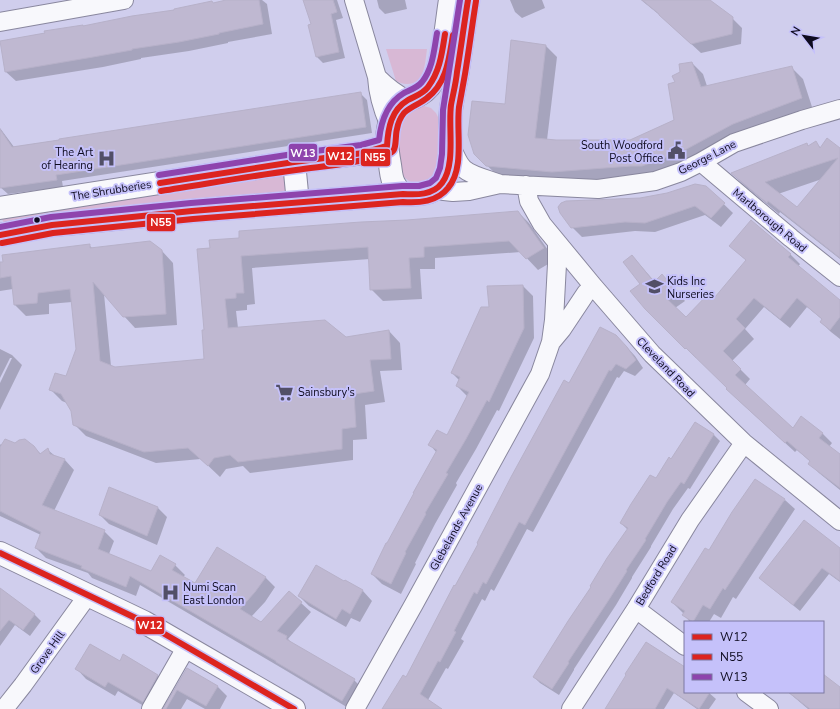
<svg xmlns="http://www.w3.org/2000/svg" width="840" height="709" font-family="'Nunito Sans',sans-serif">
	<rect width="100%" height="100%" fill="#d0ceed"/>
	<!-- green -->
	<path fill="#d8b8d5" d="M386 49H427C425 63 425 85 406 84 403 84 399 82 396 81Z
		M424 106 431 108 436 113 441 123 444 161 436 178 417 185 409 181 400 174 397 153 399 122 412 108Z
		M284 174 288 195 4 224 1 216Z"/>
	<!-- shadow -->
	<path fill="#0003" fill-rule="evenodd" d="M231 0H262L267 4 272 34 228 42V43L189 51 141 58V59L103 67 16 81 6 72 1 41Z
		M304 0H337L343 18 336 20 345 58 323 63 317 57 313 25Z
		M377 0H405L407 9 385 14 379 8Z
		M510 0H542L545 8 522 18 515 12Z
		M641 0H709L732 18 742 28 741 44 701 53 662 17Z
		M511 41 546 46 557 57 547 140 631 141 675 121 676 83 681 72 692 63 703 74 707 86 792 68 803 79 813 110 654 177 564 183 499 177 474 153 506 105Z
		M360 93 367 100 372 133 62 181 63 187 8 194 0 187V128L14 147Z
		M815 142 821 148 840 150V259L780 212 779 214 744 185 732 173 807 144 809 147ZM822 179 797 209 778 194Z
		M706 187 733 213 721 227 705 215 655 232 635 231 582 237 572 227 640 199Z
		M518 212 529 223 555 260 538 270 521 252 435 258V269H420L422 299 383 301 371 289 370 259 252 268 255 304 247 305V310L236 311 238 328 346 338 389 331 400 343 402 370 380 371 385 402 365 405 367 439 353 440V460L250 473 243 466 226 469 220 477 201 459 156 463 86 436 74 424 72 411 67 403 62 401 50 389 67 378 77 350 72 302 49 304V314L26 316 15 305 13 289 0 291V264L89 245 93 249 162 251 173 263 177 325 135 328 124 316 104 294 111 366 115 368 205 360V331L198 250 407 221Z
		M730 246 790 254 800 264 798 267 840 301V339L831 332 821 322 823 320 807 307 790 328 764 307 745 329 754 339 732 361 750 379 745 385 793 429 801 417 823 434 832 443 829 447 840 456V490L819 473 810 464 811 462 797 450 795 452 737 399 727 389 729 388 697 357 696 358 645 308 641 284 632 256 641 266 655 282 662 276 672 285 685 301 675 308 686 318 715 299 747 261Z
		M523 286 533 296 534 338 499 411 497 410 476 449 456 483 457 485 435 524 415 563 416 564 401 594 382 584 372 574 437 453 430 445 447 437 467 396 457 386 459 380 452 373 490 308Z
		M624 344 635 356 643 368 635 376 624 371 619 378 617 377 533 532 527 529 494 591 491 589 485 601 482 599 461 639 464 641 448 669 446 668 428 700 441 709H384L407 678 455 587 570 384Z
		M0 349 12 355 22 365 0 410V383L12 358H10L0 378Z
		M695 423 714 435 720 441 690 489 688 488 673 509 651 546V547L632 577V578L616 605 574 669V670L559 695 540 683 534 677 628 530 621 523 672 460Z
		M0 444 2 446 15 444 33 447 41 454 48 450 55 456 65 460 74 470 54 511 104 531 114 541 109 554 152 572 175 565 185 575 183 577 195 584 217 549 266 578 275 587 265 602 251 617 261 623 301 603 311 612 288 639 293 644 354 680 364 690 350 709 285 670 140 585 136 596 92 578 88 573 46 558 36 548 41 535 0 516Z
		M110 489 158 508 167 517 157 545 109 524 100 515Z
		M785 500 795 509 736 599 733 597 721 618 714 614 709 622H690L684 615V614L672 602 709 551Z
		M840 550V582L829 574 800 611 767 584Z
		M345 581 363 591 372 601 360 622 351 618 346 627 309 606 299 596 344 582Z
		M0 589 34 614 41 621 30 636 15 625 0 646Z
		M124 656 158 676 167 685 149 709 118 691 115 696 86 679 77 669 120 662Z
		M187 669 218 687 227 696 220 709H205L187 699 181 709H164Z
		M685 676V692H708L716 699 709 709H697L674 693 664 709H606Z
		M823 676 840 688V709H808L788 692H823Z"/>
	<!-- building -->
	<path fill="#bfb8d1" stroke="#b7b1c9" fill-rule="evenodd" d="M226 0H259L263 24 219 33V34L179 42 132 49V50L93 57 5 72 0 41 45 33 44 31 83 25V26L132 16 174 10V9L212 1 213 3Z
		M303 0H333L337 12 331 14 339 52 316 57 308 25 311 24Z
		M642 0H710L733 17 732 34 691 44 659 15V14Z
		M511 40 546 45 535 138 556 140H630L674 120 668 84 675 82 672 76 680 72 679 64 692 62 701 87 792 66 802 98 733 124 683 151 642 166H631L552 172 486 166 474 154 468 135 472 101 505 104Z
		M361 92 366 127 56 175 57 180 0 188V129L12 147 59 140V139Z
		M827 138 840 148V258L768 201 767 203 731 173 807 143 808 146 816 141 820 148ZM838 158 797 207 765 182 804 169Z
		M695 184 706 186 725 203 711 218 695 206 645 223 625 222 571 228 560 213 558 207 561 203 566 201 640 198 667 193Z
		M518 211 544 248 526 259 509 241 424 247V257L409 258 411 288 370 290 368 247 241 256 244 293H236V298L225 299 228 328 325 320 346 337 389 330 391 359 370 360 374 391 354 394 356 427 342 429V449L238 462 230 455 214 458 208 466 188 448 144 452 73 425 71 411 61 394 49 390 55 373 66 376 76 349 70 289 38 293 37 303 14 305 11 276 0 278V262H3L2 255 90 244V248L150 241 162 250 166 314 123 317 93 282 100 361 115 367 204 359 202 330H204L197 249 210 248 209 240 239 238V231L361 222 407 220Z
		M751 220 791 254 788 257 840 300V317L830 330 820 322 822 319 797 298 780 319 754 298 736 319 745 328 723 351 741 369 735 375 793 428 801 416 823 433 819 438 840 454V488L808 464 810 461 787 441 785 443 726 389 727 388 686 348 685 349 645 309 630 291 640 284 623 262 632 255 654 282 662 274 676 291 666 298 686 317 710 292 715 297 746 260 729 246Z
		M523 285 524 328 489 402 487 400 466 439 446 473 448 474 425 513 426 514 405 552 406 553 391 584 371 574 386 543H387L414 493H413L437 450 428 445 437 430 447 435 469 392 456 386 460 377 451 373 481 307H489L487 286Z
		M600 327 616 335 627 347 636 360 626 369 616 364 611 371 609 370 525 525 519 522 486 584 483 582 477 594 474 592 454 631 456 632 440 662 438 661 420 694 442 709H382L403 675 406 677 454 585 455 586 478 544 477 543 480 537 511 477 564 380 569 383Z
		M695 422 714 434 684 484 681 482 667 502 645 539 646 540 626 570 627 571 610 598 568 662 569 663 552 689 533 677 568 621 591 587 590 586 607 558 628 528 620 523 631 504 650 475 656 478 669 457 671 459Z
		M5 439 15 443 19 440 25 439 30 443 34 446 40 454 48 448 50 454 65 459 42 505 105 530 98 549 151 571 160 555 176 564 172 570 195 583 217 547 266 577 255 592 240 609 261 622 289 591 302 602 277 631 287 636 286 639 355 679 342 701 276 662V661L130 576 126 587 81 568 82 566 35 548 41 532 0 511V447Z
		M755 479 785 499 725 590 723 588 710 609 703 605 693 622 682 615 685 611 671 602 705 548 709 550 732 512Z
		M109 487 158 507 147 536 99 515Z
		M804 520 840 548V581L822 568 793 605 759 578Z
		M316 565 344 581 345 580 363 590 350 614 342 609 336 619 298 596Z
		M0 588 35 614 23 630 9 620 0 631Z
		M646 642 685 667V692H710L699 709 667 688 655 709H605L626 675 625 674Z
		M90 644 120 661 123 654 158 675 143 702 108 682 105 687 75 669Z
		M187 668 218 686 206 706 177 690 166 709H163Z
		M823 674 840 687V709H810L788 692H823Z"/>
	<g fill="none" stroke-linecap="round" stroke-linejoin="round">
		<defs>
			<path id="minor" d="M354 0 377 77C378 95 382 108 389 124
				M0 22 124 0
				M377 77C387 87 396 94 408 100
				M451 147C455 154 458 164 464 169 472 176 490 180 500 184
				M701 162 791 238 840 277
				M526 185 529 201 542 224 594 287 652 354 744 443 840 521
				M435 190 453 192 469 191 500 184 598 189 655 181 681 172 701 162 734 143 802 120 840 109
				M552 341 562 329 586 293 594 287
				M636 609 685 646
				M746 692 769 709
				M4 709 23 685 88 595
				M151 709 187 646
				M355 709 414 604 540 374 551 342 554 320 557 264V242
				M571 709 636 609 690 520 744 443"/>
			<path id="secondary" d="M294 162 298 203
				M403 194C400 192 397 189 395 185 391 179 391 171 390 165 386 144 384 123 399 106 403 102 409 100 415 97 422 94 429 88 433 81 444 60 446 24 450 0
				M0 208 294 162 363 153 387 146
				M0 235 52 225 75 223 192 211 403 194C418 195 432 195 442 183 453 170 450 140 450 124 450 107 454 91 457 75 461 50 464 25 468 0"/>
			<path id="primary" d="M0 553 144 622 294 709"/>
		</defs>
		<!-- minor casing -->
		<use href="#minor" stroke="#89879e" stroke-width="20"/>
		<!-- secondary casing -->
		<use href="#secondary" stroke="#89879e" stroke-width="24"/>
		<!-- primary casing -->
		<use href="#primary" stroke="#89879e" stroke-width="24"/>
		<!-- minor -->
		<use href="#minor" stroke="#f8f8fc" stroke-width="18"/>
		<!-- secondary -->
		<use href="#secondary" stroke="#f8f8fc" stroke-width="22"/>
		<!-- primary -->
		<use href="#primary" stroke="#f8f8fc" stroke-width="22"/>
		<defs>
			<path id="bus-1" d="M160 183 294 162 363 153 387 146C388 128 391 110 408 100 415 96 423 94 428 87 440 71 442 53 445 34
				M0 235 52 225 192 211 403 194C417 195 433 195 442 183 456 165 448 127 451 105 453 94 456 83 457 72 461 48 464 24 468 0
				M0 553 144 622 294 709"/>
			<path id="bus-2" d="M161 191C206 184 251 176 296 170 324 166 353 164 380 156 384 155 389 155 392 152 397 149 395 135 397 129 398 123 400 118 404 113 411 106 420 104 427 98 447 83 449 58 453 35
				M2 243 53 233 193 219 403 202C419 203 437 202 448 188 465 168 456 132 459 107 461 96 463 85 465 74 469 50 472 26 476 1"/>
			<path id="bus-3" d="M159 175 293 154 361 145 379 140C381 121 387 103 404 93 410 90 417 88 422 82 433 68 434 50 437 33
				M0 227 51 217 191 203 402 186H419L430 183 436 178 440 168 442 154 443 110 460 0"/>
		</defs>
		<!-- bus-1 casing -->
		<use href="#bus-1" stroke="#c5c1fa" stroke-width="9"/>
		<!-- bus-2 casing -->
		<use href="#bus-2" stroke="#c5c1fa" stroke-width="9"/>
		<!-- bus-3 casing -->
		<use href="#bus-3" stroke="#c5c1fa" stroke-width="9"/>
		<!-- bus-1 -->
		<use href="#bus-1" stroke="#dc241f" stroke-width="6"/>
		<!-- bus-2 -->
		<use href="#bus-2" stroke="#dc241f" stroke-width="6"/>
		<!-- bus-3 -->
		<use href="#bus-3" stroke="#8e44ad" stroke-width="6"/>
	</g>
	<!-- icons -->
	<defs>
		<symbol id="civic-bare" viewBox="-9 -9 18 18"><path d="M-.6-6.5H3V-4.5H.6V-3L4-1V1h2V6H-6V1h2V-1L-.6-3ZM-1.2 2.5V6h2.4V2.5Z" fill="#524f67" stroke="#c5c1fa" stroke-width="2.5" paint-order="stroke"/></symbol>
		<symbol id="hospital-bare" viewBox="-9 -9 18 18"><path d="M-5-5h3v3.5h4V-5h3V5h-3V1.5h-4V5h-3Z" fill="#524f67" stroke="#c5c1fa" stroke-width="2.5" paint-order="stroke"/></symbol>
		<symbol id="school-bare" viewBox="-9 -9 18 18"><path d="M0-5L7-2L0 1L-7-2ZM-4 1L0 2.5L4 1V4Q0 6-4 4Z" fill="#524f67" stroke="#c5c1fa" stroke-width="2.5" paint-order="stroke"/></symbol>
		<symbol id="supermarket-bare" viewBox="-9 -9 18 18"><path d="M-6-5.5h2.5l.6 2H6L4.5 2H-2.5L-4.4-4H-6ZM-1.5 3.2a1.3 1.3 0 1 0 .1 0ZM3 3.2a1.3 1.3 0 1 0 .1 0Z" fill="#524f67" stroke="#c5c1fa" stroke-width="2.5" paint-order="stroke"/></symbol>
	</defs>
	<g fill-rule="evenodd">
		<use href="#civic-bare" x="664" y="138" width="25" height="25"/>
		<use href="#hospital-bare" x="94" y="146" width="25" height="25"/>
		<use href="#school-bare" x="642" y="274" width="25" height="25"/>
		<use href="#supermarket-bare" x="272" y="380" width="25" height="25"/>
		<use href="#hospital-bare" x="158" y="580" width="25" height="25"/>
	</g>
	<!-- markers -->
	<circle fill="#0e0b1f" stroke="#c5c1fa" stroke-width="1.5" cx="37" cy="220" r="3.5"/>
	<g text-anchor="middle" stroke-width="4" stroke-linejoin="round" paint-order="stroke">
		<!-- poi labels -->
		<g font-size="11" fill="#0e0b1f" stroke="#c5c1fa" text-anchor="start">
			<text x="663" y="149" text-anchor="end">South Woodford<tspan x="663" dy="13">Post Office</tspan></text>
			<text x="93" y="156" text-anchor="end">The Art<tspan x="93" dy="13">of Hearing</tspan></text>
			<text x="667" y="285">Kids Inc<tspan x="667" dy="13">Nurseries</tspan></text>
			<text x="298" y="396">Sainsbury's</text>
			<text x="183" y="591">Numi Scan<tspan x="183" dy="13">East London</tspan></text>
		</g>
		<!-- street labels -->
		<g font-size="11" fill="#0e0b1f" stroke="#c5c1fa">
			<text transform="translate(707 157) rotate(-27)" y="4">George Lane</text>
			<text transform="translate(111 190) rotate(-9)" y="4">The Shrubberies</text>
			<text transform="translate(770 220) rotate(40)" y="4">Marlborough Road</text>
			<text transform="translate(666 367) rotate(46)" y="4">Cleveland Road</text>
			<text transform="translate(456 527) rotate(-61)" y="4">Glebelands Avenue</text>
			<text transform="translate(656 575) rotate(-59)" y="4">Bedford Road</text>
			<text transform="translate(47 652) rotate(-54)" y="4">Grove Hill</text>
		</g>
	</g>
	<g stroke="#c5c1fa" stroke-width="1.5">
		<rect x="288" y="143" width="30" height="19" rx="4" fill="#8e44ad"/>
		<rect x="325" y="146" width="30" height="20" rx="4" fill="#dc241f"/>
		<rect x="360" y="148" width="31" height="19" rx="4" fill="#dc241f"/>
		<rect x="146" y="213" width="30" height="19" rx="4" fill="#dc241f"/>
		<rect x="135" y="616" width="30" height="19" rx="4" fill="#dc241f"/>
	</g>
	<g font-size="11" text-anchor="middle" font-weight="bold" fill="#fff">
		<text x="303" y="157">W13</text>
		<text x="340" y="160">W12</text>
		<text x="375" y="161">N55</text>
		<text x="161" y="226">N55</text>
		<text x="150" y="629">W12</text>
	</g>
	<!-- legend -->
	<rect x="684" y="621" width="140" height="72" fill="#c5c1fa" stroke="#7c78a2"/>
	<rect x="692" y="634" width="20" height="6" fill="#dc241f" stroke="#7c78a2"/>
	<text x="720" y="641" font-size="12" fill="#0e0b1f">W12</text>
	<rect x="692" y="654" width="20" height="6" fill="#dc241f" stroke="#7c78a2"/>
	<text x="720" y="661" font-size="12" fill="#0e0b1f">N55</text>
	<rect x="692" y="674" width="20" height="6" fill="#8e44ad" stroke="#7c78a2"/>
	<text x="720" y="681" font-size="12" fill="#0e0b1f">W13</text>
	<!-- north arrow -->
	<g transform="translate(804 36) rotate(301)" stroke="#c5c1fa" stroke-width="3" paint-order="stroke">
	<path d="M0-3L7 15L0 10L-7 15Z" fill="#0e0b1f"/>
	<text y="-6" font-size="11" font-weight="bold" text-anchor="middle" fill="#0e0b1f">N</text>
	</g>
</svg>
